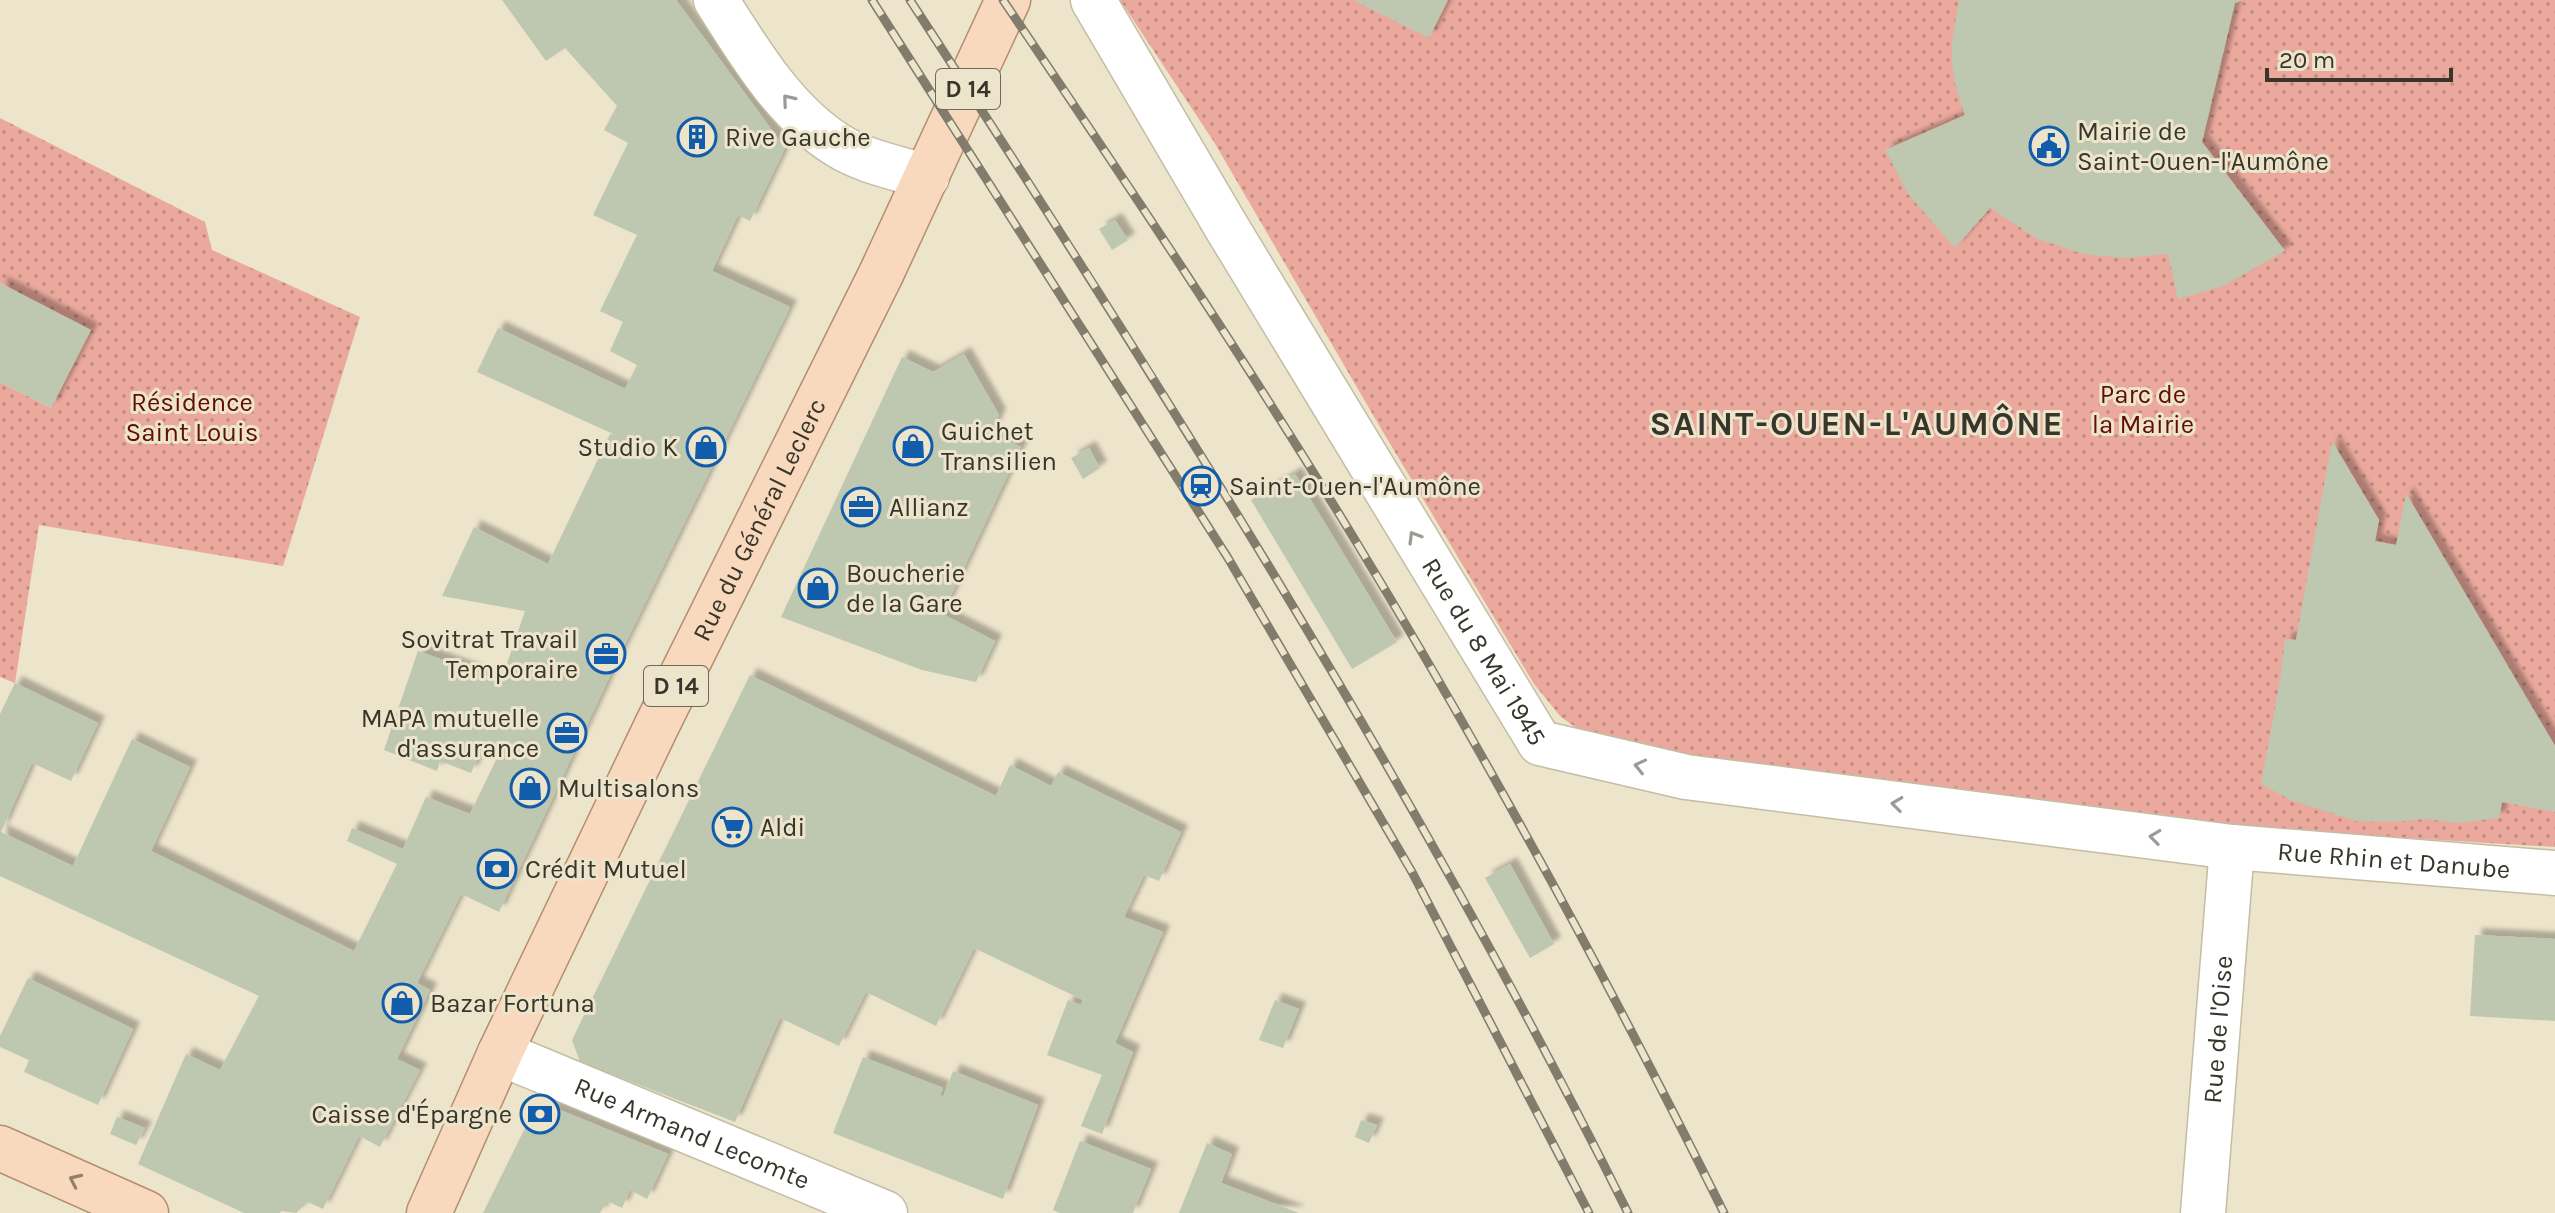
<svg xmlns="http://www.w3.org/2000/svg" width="2555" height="1213" font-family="Karla,sans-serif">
	<defs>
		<pattern id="park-dots" width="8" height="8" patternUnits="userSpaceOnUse" patternTransform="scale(2)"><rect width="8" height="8" fill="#eba99d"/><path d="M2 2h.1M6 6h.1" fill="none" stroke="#bf8a80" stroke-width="1.8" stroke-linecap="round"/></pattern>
		<filter id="shadow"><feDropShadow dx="7" dy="-7" stdDeviation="2" flood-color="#0004"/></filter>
	</defs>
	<rect width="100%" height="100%" fill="#ece4cb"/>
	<!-- park -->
	<path fill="url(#park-dots)" d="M1120 0H2555V847L2242 828 1874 791 1588 736 1561 717 1534 684 1383 432 1214 142Z
		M0 118 205 222 212 250 360 317 283 566 39 525 15 683 0 677V382L51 408 90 330 0 283Z"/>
	<!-- building -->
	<path fill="#bec8b0" filter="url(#shadow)" d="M502 0H676L785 148 750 221 738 215 712 271 790 307 623 648 499 912 461 894 417 983 430 990 397 1059 420 1070 380 1147 359 1136 323 1209 308 1202 296 1213 281 1211 280 1213H244L138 1164 186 1054 220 1070 259 996 0 876V714L15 683 98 723 71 781 32 763 1 832 73 866 132 739 190 767 151 851 354 951 397 864 347 841 352 828 403 849 426 797 470 814 497 758 480 752 471 773 440 761 437 771 384 750 418 651 501 681 525 611 442 596 474 527 548 564 610 434 622 438 477 372 498 328 625 389 637 365 610 351 623 322 600 311 637 235 593 215 628 143 604 130 617 106 565 48 546 61Z
		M1353 0H1448L1429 38Z
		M1959 0H2243L2235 3 2202 142 2285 251 2223 286 2178 299 2168 254 2125 258 2083 254 2038 239 1990 208 1955 248 1908 194 1885 150 1965 115 1955 84 1952 63V41Z
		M1115 220 1128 240 1112 250 1099 229Z
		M0 283 91 330 51 408 0 382Z
		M964 354 999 415 991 433 1021 447 942 614 995 641 976 682 922 670 781 617 902 357 933 372Z
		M2332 441 2379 520 2375 541 2396 545 2406 493 2555 746V812L2502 802 2499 818 2458 823 2426 819 2393 822 2356 821 2291 800 2261 784 2280 681 2285 639 2296 640Z
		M1089 448 1100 468 1083 479 1071 458Z
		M1295 474 1397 642 1352 669 1251 500Z
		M750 675 996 796 1010 765 1051 786 1058 772 1181 832 1159 881 1144 875 1124 917 1163 932 1115 1043 1133 1052 1102 1134 1081 1126 1102 1075 1047 1055 1068 1000 1081 1005 1083 1000 974 948 936 1026 866 992 839 1046 780 1018 735 1122 580 1062 572 1040Z
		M1510 864 1554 944 1530 958 1485 878Z
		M2475 935 2555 939V1021L2470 1016Z
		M28 978 133 1029 98 1105 24 1072 29 1060 0 1047V1036Z
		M1275 1000 1299 1009 1283 1048 1259 1040Z
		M863 1057 943 1088 940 1095 943 1097 953 1071 1038 1105 1003 1199 833 1133Z
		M555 1108 668 1154 647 1199 630 1190 622 1208 607 1201 600 1213H483L530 1118Z
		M117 1117 145 1128 136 1145 110 1134Z
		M1361 1120 1377 1125 1369 1143 1355 1137Z
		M1080 1141 1151 1169 1133 1213H1060L1053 1210Z
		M1207 1143 1232 1154 1221 1183 1299 1213H1179Z"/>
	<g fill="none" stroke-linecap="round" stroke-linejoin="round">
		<defs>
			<g id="minor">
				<path d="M716 0C749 52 785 113 839 146 865 162 898 168 927 177"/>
				<path id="s1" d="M1093 0 1227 228 1540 743 1686 777 2232 847 2555 873"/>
				<path id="s2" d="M500 1053 885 1213"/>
				<path id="s3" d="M2203 1213 2232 847"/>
			</g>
			<g id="primary">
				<path d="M0 1148 146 1213"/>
				<path id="s4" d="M429 1213 500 1053 657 725 881 274 1008 0"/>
			</g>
		</defs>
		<!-- minor casing -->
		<use href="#minor" stroke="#c4bda4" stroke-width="47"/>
		<!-- primary casing -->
		<use href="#primary" stroke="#b38f6d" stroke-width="47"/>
		<!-- minor -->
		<use href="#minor" stroke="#fff" stroke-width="44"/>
		<!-- primary -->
		<use href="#primary" stroke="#f9d9bd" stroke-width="44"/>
		<defs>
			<path id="rail" d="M872 0 1228 558 1412 872 1589 1213
				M910 0C1167 394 1419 792 1628 1213
				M1003 0C1122 176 1241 353 1352 535 1486 755 1609 982 1724 1213"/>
		</defs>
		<!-- rail casing -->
		<use href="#rail" stroke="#817c6c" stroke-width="9"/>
		<!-- rail -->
		<use href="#rail" stroke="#ece4cb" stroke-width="6" stroke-dasharray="18" stroke-linecap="butt"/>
	</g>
	<!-- one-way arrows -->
	<defs><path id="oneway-chevron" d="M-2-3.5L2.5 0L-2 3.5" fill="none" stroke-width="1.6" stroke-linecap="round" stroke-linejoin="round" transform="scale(2)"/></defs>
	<g stroke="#9c9a95">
		<use href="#oneway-chevron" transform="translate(788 100) rotate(-130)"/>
		<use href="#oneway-chevron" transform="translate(1414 537) rotate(-121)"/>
		<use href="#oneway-chevron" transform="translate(1640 766) rotate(-167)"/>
		<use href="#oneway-chevron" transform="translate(1897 804) rotate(-173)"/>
		<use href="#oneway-chevron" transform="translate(2155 837) rotate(-173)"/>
	</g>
	<use stroke="#8f7f6d" href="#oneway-chevron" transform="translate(75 1180) rotate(-155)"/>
	<!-- icons -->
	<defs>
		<symbol id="building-ring" viewBox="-11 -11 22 22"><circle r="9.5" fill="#ece4cb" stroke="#125cac" stroke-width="1.5"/><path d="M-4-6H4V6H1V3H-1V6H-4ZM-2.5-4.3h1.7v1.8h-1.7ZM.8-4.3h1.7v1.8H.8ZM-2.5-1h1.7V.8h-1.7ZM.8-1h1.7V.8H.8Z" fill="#125cac"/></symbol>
		<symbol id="civic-ring" viewBox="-11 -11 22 22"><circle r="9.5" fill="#ece4cb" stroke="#125cac" stroke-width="1.5"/><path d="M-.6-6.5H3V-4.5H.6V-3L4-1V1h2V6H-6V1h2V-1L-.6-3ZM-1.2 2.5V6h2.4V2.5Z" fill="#125cac"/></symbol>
		<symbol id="shop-ring" viewBox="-11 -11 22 22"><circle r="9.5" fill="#ece4cb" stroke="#125cac" stroke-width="1.5"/><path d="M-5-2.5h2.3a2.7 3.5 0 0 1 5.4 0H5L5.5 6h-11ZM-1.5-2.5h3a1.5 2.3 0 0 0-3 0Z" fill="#125cac"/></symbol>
		<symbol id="station-ring" viewBox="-11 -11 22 22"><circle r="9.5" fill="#ece4cb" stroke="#125cac" stroke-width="1.5"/><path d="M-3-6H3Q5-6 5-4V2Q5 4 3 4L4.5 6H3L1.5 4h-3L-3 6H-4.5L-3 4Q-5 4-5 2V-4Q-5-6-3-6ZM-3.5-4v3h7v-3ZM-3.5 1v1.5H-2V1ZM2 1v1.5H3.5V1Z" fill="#125cac"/></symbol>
		<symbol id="office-ring" viewBox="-11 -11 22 22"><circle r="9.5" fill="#ece4cb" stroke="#125cac" stroke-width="1.5"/><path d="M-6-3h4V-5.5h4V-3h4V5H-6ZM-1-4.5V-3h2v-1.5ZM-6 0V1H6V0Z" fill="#125cac"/></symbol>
		<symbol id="supermarket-ring" viewBox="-11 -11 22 22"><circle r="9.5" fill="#ece4cb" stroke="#125cac" stroke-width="1.5"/><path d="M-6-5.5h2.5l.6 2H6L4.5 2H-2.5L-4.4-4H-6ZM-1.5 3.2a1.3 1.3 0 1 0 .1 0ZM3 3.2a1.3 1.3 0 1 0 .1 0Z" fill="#125cac"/></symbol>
		<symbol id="bank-ring" viewBox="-11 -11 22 22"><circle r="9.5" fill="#ece4cb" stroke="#125cac" stroke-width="1.5"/><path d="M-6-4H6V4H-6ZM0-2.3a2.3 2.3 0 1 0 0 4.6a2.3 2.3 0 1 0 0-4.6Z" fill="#125cac"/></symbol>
	</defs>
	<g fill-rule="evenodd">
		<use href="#building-ring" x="675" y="115" width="44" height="44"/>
		<use href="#civic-ring" x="2027" y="124" width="44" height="44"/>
		<use href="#shop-ring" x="891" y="424" width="44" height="44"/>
		<use href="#shop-ring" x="684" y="425" width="44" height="44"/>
		<use href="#station-ring" x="1179" y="464" width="44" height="44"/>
		<use href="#office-ring" x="839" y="485" width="44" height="44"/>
		<use href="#shop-ring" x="796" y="566" width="44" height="44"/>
		<use href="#office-ring" x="584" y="632" width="44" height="44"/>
		<use href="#office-ring" x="545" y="711" width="44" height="44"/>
		<use href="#shop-ring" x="508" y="766" width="44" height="44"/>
		<use href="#supermarket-ring" x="710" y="805" width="44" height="44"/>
		<use href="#bank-ring" x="475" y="847" width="44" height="44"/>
		<use href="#shop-ring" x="380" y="981" width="44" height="44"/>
		<use href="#bank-ring" x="518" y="1092" width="44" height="44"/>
	</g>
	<g text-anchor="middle" stroke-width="6" stroke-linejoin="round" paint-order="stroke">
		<!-- shield labels -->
		<g fill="#ece4cb" stroke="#6e6a5b" stroke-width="2">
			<rect x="936" y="69" width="64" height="40" rx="6"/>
			<rect x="644" y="666" width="64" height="40" rx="6"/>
		</g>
		<g font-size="24" font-weight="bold" fill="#38352b">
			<text x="968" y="97">D 14</text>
			<text x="676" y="694">D 14</text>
		</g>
		<!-- poi labels -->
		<g font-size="26" fill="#38352b" stroke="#ece4cb" text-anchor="start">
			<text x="2077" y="140">Mairie de<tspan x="2077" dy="30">Saint-Ouen-l'Aumône</tspan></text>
			<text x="725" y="146">Rive Gauche</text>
			<text x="941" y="440">Guichet<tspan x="941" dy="30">Transilien</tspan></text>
			<text x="678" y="456" text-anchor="end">Studio K</text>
			<text x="1229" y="495">Saint-Ouen-l'Aumône</text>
			<text x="889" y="516">Allianz</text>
			<text x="846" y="582">Boucherie<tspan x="846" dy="30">de la Gare</tspan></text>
			<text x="578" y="648" text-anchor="end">Sovitrat Travail<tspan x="578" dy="30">Temporaire</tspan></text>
			<text x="539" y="727" text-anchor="end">MAPA mutuelle<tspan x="539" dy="30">d'assurance</tspan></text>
			<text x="558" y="797">Multisalons</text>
			<text x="760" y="836">Aldi</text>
			<text x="525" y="878">Crédit Mutuel</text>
			<text x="430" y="1012">Bazar Fortuna</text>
			<text x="512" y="1123" text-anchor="end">Caisse d'Épargne</text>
		</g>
		<!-- park labels -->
		<g font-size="26" fill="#620d05" stroke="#ece4cb">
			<text x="2143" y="403">Parc de<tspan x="2143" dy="30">la Mairie</tspan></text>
			<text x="192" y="411">Résidence<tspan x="192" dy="30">Saint Louis</tspan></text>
		</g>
		<!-- street labels -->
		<g font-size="26" fill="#38352b" stroke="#ece4cb">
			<text dy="9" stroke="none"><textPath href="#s4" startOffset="768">Rue du Général Leclerc</textPath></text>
			<text dy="9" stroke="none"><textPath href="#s1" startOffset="760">Rue du 8 Mai 1945</textPath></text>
			<text dy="9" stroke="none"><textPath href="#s1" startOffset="1730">Rue Rhin et Danube</textPath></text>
			<text dy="9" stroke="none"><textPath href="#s3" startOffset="184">Rue de l'Oise</textPath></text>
			<text dy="9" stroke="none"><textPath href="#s2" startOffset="208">Rue Armand Lecomte</textPath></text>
		</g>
		<!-- district labels -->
		<g font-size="34" font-weight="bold" letter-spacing="2" fill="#38352b" stroke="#ece4cb">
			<text x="1857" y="435">SAINT-OUEN-L'AUMÔNE</text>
		</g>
	</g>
	<!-- scale -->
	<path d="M2267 68v12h184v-12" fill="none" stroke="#38352b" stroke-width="4"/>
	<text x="2279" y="68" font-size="24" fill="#38352b" stroke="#ece4cb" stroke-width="6" paint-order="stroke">20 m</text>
</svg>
